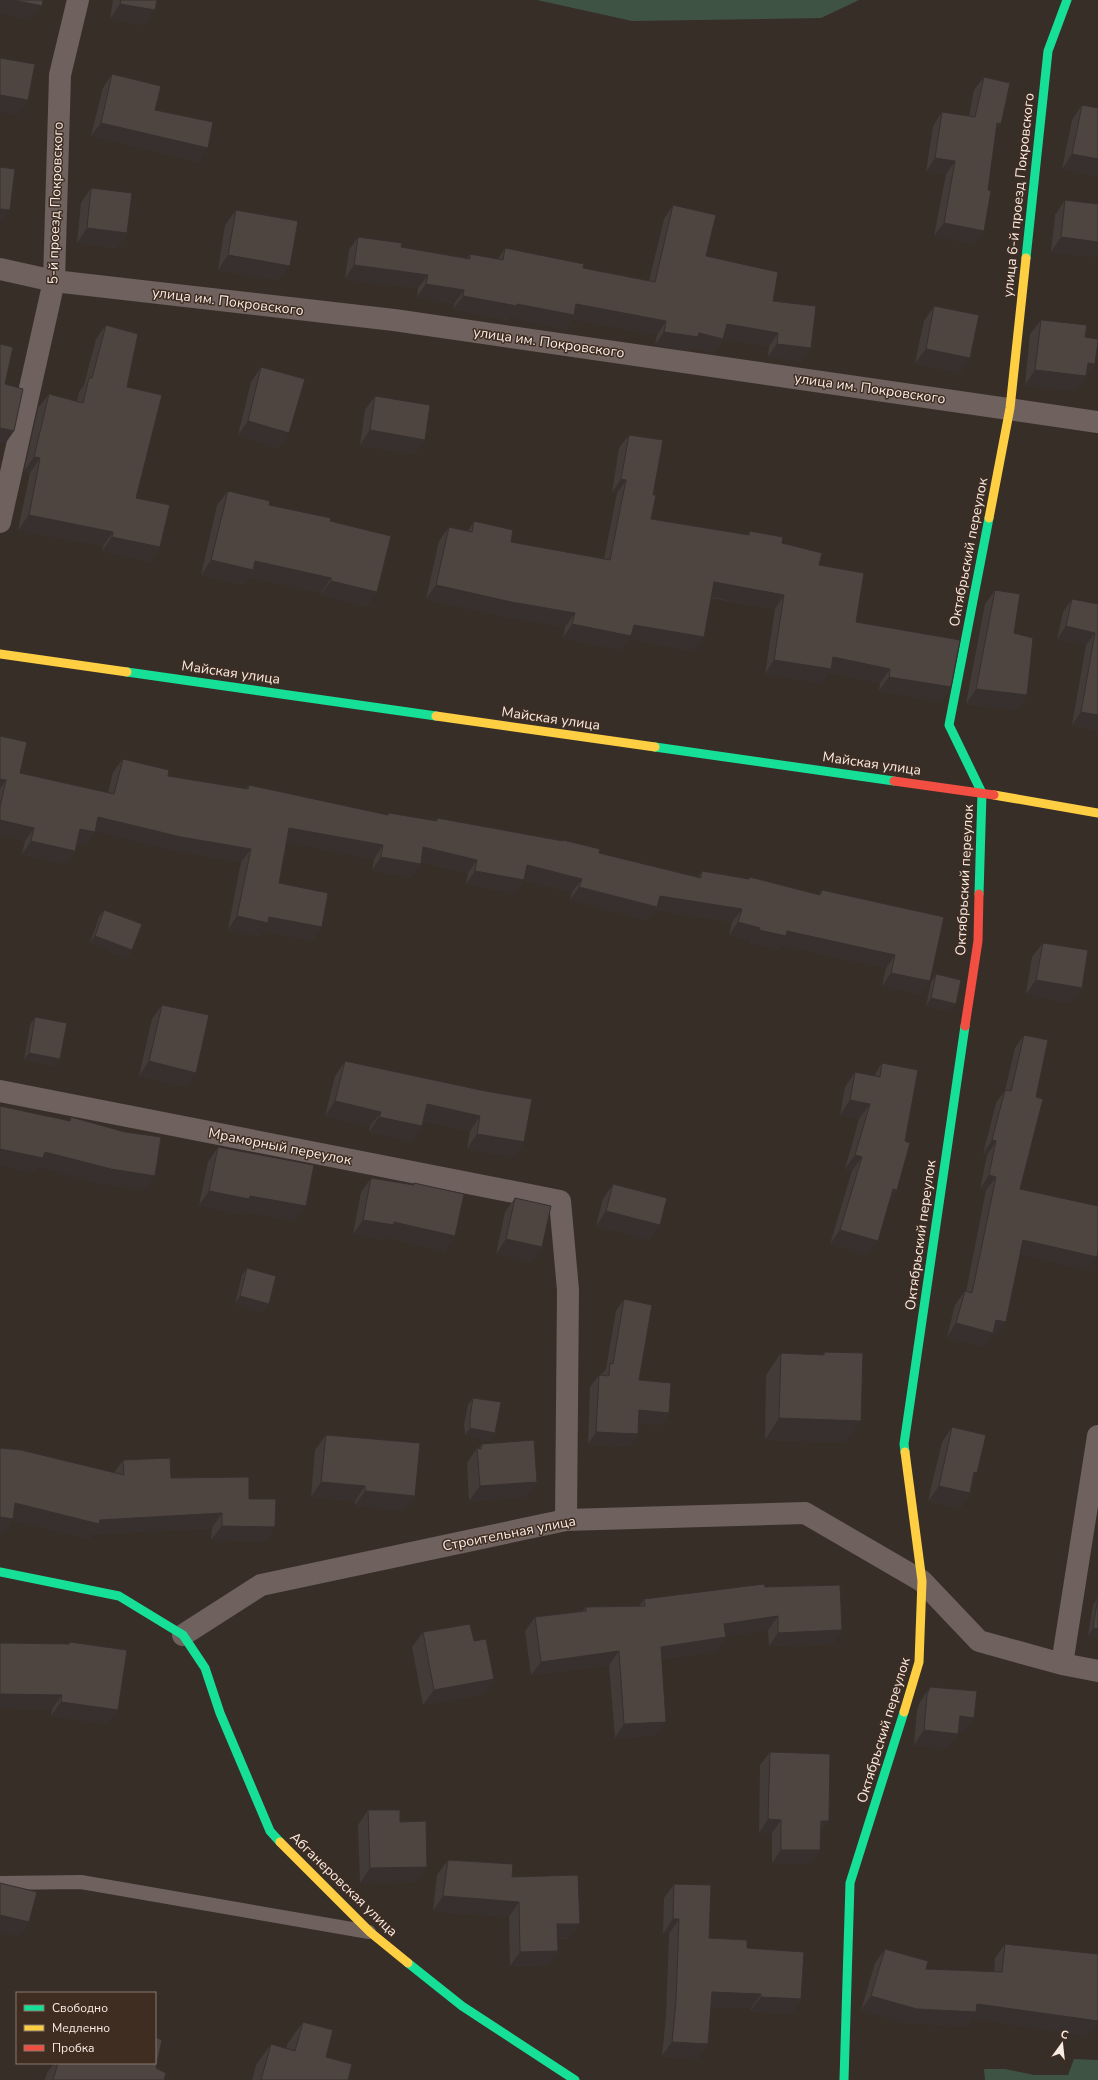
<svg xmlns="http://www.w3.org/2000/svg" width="1098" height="2080" font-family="'Nunito Sans',sans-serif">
	<rect width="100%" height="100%" fill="#382e28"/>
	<!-- green -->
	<path fill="#3f5345" d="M537 0H859L821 18 632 21Z
		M1074 2059 1098 2060V2080H985L984 2069H1005L1034 2075H1068Z"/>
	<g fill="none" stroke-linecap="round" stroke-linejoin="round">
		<!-- lane -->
		<path stroke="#6e615e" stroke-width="14" d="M0 1883 81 1882 369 1932"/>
		<!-- street -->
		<path stroke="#6e615e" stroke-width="22" d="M0 269 54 281 394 320 1098 422
			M0 522 54 281 60 75 78 0
			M0 1091 560 1201 568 1290 566 1520
			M183 1635 261 1585 566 1520 805 1513 922 1581 979 1641 1062 1664 1098 1671
			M1062 1664 1098 1436"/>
		<!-- fast -->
		<path stroke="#16e098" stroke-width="9" d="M1026 258 1048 51 1067 0
			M127 672 436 716
			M655 747 894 781
			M979 894 982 793 949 725 989 518
			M905 1452 904 1444 965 1026
			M0 1572 119 1596 183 1635 205 1668 220 1713 270 1831 280 1842
			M408 1963 462 2006 575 2080
			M844 2080 850 1883 904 1712"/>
		<!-- slow -->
		<path stroke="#ffcf43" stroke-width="9" d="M989 518 1010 408 1026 258
			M0 654 127 672
			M436 716 655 747
			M994 795 1098 813
			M904 1712 919 1662 922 1581 905 1452
			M280 1842 370 1932 408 1963"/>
		<!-- jam -->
		<path stroke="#f24e42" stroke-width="9" d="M894 781 994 795
			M965 1026 978 941 979 894"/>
	</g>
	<!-- wall -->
	<path fill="#433b38" d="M113 0H157L145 25 110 19Z
		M112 74 155 110 199 162 91 136 103 88Z
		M984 77 996 130 988 190 984 231 975 244 934 236 946 174 926 172 933 126 942 112 969 116 974 90Z
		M1082 105 1098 108V176L1062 169 1072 120Z
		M91 188 127 233 117 248 77 243 81 203Z
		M1065 200 1098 204V257L1051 252 1055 215Z
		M673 205 706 256 773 301 802 361 768 357 769 346 723 339 714 353 691 347 689 350 655 345 657 335 572 319 565 329 509 317 507 320 453 309 454 304 417 297 418 288 345 279 349 250 358 237 401 247 467 258 470 254 498 259 505 248 583 268 649 281 664 219Z
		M236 210 280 280 218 270 225 225Z
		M934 306 960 373 915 363 924 321Z
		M1041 320 1085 337 1095 364 1076 391 1025 385 1030 334Z
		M106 325 127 387 136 498 160 547 150 562 102 551 103 546 18 530 30 473 24 471 38 408 49 394 77 401 79 392 84 385 96 339Z
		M261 367 289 433 279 448 238 435 251 382Z
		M375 396 425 440 414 454 360 445 365 410Z
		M629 435 653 495 651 519 747 535 750 531 782 543 819 565 856 622 951 687 941 701 879 691 880 683 829 672 822 683 765 674 775 609 711 598 694 651 629 639 621 650 563 638 565 627 502 616 426 599 439 541 449 527 468 531 474 521 511 542 604 559 617 493H612L619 448Z
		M228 491 269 505 330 521 367 607 320 595 321 593 249 577 243 585 201 575 217 505Z
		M995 590 1014 633 1027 695 1017 710 966 704 985 604Z
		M1072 599 1098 604V730L1072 725 1086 645 1057 639 1063 612Z
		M0 736 20 773 108 793 113 772 123 759 168 776 246 789 249 785 387 815 389 813 435 821 437 818 562 841 563 840 599 853 698 878 702 871 748 879 750 877 818 895 822 890 944 917 920 994 882 986 886 968 780 945 777 949 750 943 751 941 729 935 732 922 655 910 648 920 570 900 572 892 524 880 514 893 466 884 468 873 421 862V864L411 877 372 870 374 859 287 842 279 883 322 927 312 941 263 930 259 936 228 929 241 862 172 850 95 831 86 845 77 843 75 851 66 864 22 854 25 841 0 835Z
		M104 910 132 950 127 958 90 943 99 917Z
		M1043 943 1082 988 1071 1003 1026 994 1032 957Z
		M936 974 950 1011 926 1006 931 982Z
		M162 1005 196 1073 186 1087 139 1076 152 1019Z
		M35 1017 60 1059 55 1066 24 1060 30 1025Z
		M1024 1035 1036 1097 1020 1189 1087 1270 1020 1254 997 1335 992 1334 983 1347 947 1337 955 1305 965 1291 966 1292 986 1190 980 1189 987 1155 983 1154 996 1103 1005 1090 1015 1048Z
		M345 1061 485 1091 524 1142 514 1157 467 1149 470 1131 423 1121 422 1126 412 1141 369 1132 370 1126 325 1116 335 1076Z
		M882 1063 905 1141 897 1190 890 1200 867 1255 830 1244 852 1171 845 1169 859 1119 840 1115 845 1087 855 1072 874 1076Z
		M218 1147 295 1221 241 1211 239 1214 199 1205 208 1162Z
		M371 1178 412 1185 414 1183 445 1251 385 1237 384 1240 353 1234 361 1192Z
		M613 1184 650 1240 596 1226 603 1199Z
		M515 1198 542 1247 532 1262 496 1254 505 1212Z
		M247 1268 264 1312 235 1304 242 1275Z
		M624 1299 639 1380 669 1413 660 1425 639 1423 638 1434 630 1446 588 1444 590 1387 599 1375H601L606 1369 616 1311Z
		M824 1352 846 1442 765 1440 766 1375 781 1353 822 1355Z
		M473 1398 495 1433 490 1441 465 1435 464 1424 468 1405Z
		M952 1427 977 1473 973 1479 970 1493 960 1508 928 1501 942 1442Z
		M326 1435 415 1496 404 1511 355 1505V1501L311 1497 315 1450Z
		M482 1444 537 1482 526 1497 469 1501 467 1463 477 1448 478 1449Z
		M0 1448 114 1473 123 1460 171 1478 249 1499 275 1527 265 1541 211 1540 212 1528 92 1534 89 1539 12 1520 3 1533H0Z
		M765 1587 833 1644 769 1646 768 1630 726 1636V1637L717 1651 662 1659 657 1735 615 1738 609 1665 531 1675 525 1631 535 1617 582 1611 586 1607 639 1606 644 1599Z
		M1098 1597V1637L1088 1636 1093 1605Z
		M423 1632 474 1641 494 1679 484 1694 423 1705 412 1647Z
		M70 1642 108 1724 51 1716 52 1709 0 1708V1643L69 1644Z
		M930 1687 964 1732H958L948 1748 914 1745 917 1710 920 1702Z
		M770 1752 820 1833V1850L811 1864 772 1863V1833H759L760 1765Z
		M368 1810 400 1822 417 1882 360 1883 358 1825Z
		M448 1860 512 1877 570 1938 558 1939V1951L548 1965 510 1966 509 1917 433 1911 437 1875Z
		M674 1884 709 1938 747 1948 801 1999 791 2014 750 2011 751 2008 711 2007 708 2044 697 2059 662 2056 666 2016 669 1934H663L664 1898Z
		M1005 1944 1088 2036 972 2018 967 2026 907 2023 861 2010 875 1963 885 1949 926 1969 994 1972 995 1958Z
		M303 2022 326 2057 348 2080H252L256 2065 271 2044 286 2048 288 2043Z
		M54 2063H155L156 2068 164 2080H45L47 2073Z"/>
	<!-- shaded-wall -->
	<path fill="#37302e" d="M0 0H13L42 6 31 20 0 14Z
		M120 4 155 10 145 25 110 19Z
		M0 95 28 100 18 115 0 112Z
		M101 123 208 148 199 162 91 136Z
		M997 123 1001 124 991 137Z
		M1072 154 1098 159V176L1062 169Z
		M935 158 955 161 946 174 926 172Z
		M0 209 10 210 0 223Z
		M944 223 984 231 975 244 934 236Z
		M87 228 127 233 117 248 77 243Z
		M1061 237 1098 242V257L1051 252Z
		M228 255 290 266 280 280 218 270Z
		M354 265 428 275 418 288 345 279Z
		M426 284 464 290 454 304 417 297Z
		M463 296 517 304H576L666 321 657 335 572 319 565 329 509 317 507 320 453 309Z
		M727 324 778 333 769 346 717 338Z
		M664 332 699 333 723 339 714 353 691 347 689 350 655 345Z
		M777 344 811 348 802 361 768 357Z
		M926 349 970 358 960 373 915 363Z
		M1088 363 1095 364 1076 391 1025 385 1035 370Z
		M248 421 289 433 279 448 238 435Z
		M0 428 14 431 5 444 0 443Z
		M370 430 425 440 414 454 360 445Z
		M34 457 40 458 30 473 24 471Z
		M621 479 626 480 617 493H612Z
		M29 515 113 532 103 546 18 530Z
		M112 537 160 547 150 562 102 551Z
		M211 560 255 561 331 578 321 593 249 577 243 585 201 575Z
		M331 581 377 592 367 607 320 595Z
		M714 582 784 595 775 609 704 596Z
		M436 585 575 613 565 627 502 616 426 599Z
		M572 624 634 625 704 637 694 651 629 639 621 650 563 638Z
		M1066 626 1095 633 1086 645 1057 639Z
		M833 657 890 669 880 683 829 672 822 683 765 674 774 660Z
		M889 677 951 687 941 701 879 691Z
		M976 689 1027 695 1017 710 966 704Z
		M1081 712 1098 715V730L1072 725Z
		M0 779 6 780 0 789Z
		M98 817 251 849 241 862 172 850 89 830Z
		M0 820 34 828 25 841 0 835Z
		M289 828 383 845 374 859 280 841Z
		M80 829 95 832 86 845 71 842Z
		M31 841 75 851 66 864 22 854Z
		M423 847 477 860 468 873 414 860Z
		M381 857 421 864 411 877 372 870Z
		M527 865 582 879 572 892 517 878Z
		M475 871 524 880 514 893 466 884Z
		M579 887 660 896 742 909 732 922 655 910 648 920 570 900Z
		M237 916 269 917 322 927 312 941 263 930 259 936 228 929Z
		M738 922 760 928 751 941 729 935Z
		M759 930 787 931 895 955 886 968 780 945 777 949 750 943Z
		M95 936 132 950 127 958 90 943Z
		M891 973 930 981 920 994 882 986Z
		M1036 980 1082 988 1071 1003 1026 994Z
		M931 998 956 1004 950 1011 926 1006Z
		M29 1053 60 1059 55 1066 24 1060Z
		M149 1061 196 1073 186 1087 139 1076Z
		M850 1100 870 1104 859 1119 840 1115Z
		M335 1101 381 1112 370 1126 325 1116Z
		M427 1104 480 1116 470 1131 416 1119Z
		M379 1117 422 1126 412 1141 369 1132Z
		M477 1134 524 1142 514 1157 467 1149Z
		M992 1140 996 1141 987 1155 983 1154Z
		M0 1149 45 1152 155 1176 145 1190 100 1184 37 1167 33 1173 0 1166Z
		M855 1155 862 1157 852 1171 845 1169Z
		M989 1175 996 1177 986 1190 980 1189Z
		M893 1189 897 1190 886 1205Z
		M209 1191 250 1196 306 1206 295 1221 241 1211 239 1214 199 1205Z
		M606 1211 660 1225 650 1240 596 1226Z
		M363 1220 394 1222 455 1236 445 1251 385 1237 384 1240 353 1234Z
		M840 1230 878 1241 867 1255 830 1244Z
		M506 1239 542 1247 532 1262 496 1254Z
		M1023 1240 1097 1257 1087 1270 1013 1253Z
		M240 1296 269 1304 264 1312 235 1304Z
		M996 1320 1006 1322 997 1335 992 1334 983 1347 947 1337 956 1323Z
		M639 1410 669 1413 660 1425 631 1422Z
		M779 1418 861 1421 846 1442 765 1440Z
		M470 1428 495 1433 490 1441 465 1435Z
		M596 1432 638 1434 630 1446 588 1444Z
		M974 1472 977 1473 967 1488Z
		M321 1482 365 1486 355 1501 311 1497Z
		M537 1482 526 1497 469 1501 480 1486Z
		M939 1486 970 1493 960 1508 928 1501Z
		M365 1491 415 1496 404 1511 355 1505Z
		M15 1503 100 1520 222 1513 212 1528 92 1534 89 1539 12 1520 3 1533H0V1517Z
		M222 1526 275 1527 265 1541 211 1540Z
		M778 1616 768 1630 715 1638 724 1624Z
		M1093 1628 1098 1629V1637L1088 1636Z
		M842 1630 833 1644 769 1646 778 1633Z
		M726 1637 717 1651 652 1660 661 1647Z
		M619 1651 609 1665 531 1675 541 1662Z
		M494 1679 484 1694 423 1705 434 1690Z
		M0 1694 62 1695 52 1709 0 1708Z
		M61 1702 118 1710 108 1724 51 1716Z
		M960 1716 974 1718 964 1732 949 1731Z
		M666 1722 657 1735 615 1738 624 1724Z
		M924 1730 958 1734 948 1748 914 1745Z
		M768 1819 781 1820 772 1833H759Z
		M821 1821H829L819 1835Z
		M781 1850H820L811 1864 772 1863Z
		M427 1867 417 1882 360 1883 370 1868Z
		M443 1896 519 1902 509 1917 433 1911Z
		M0 1915 29 1922 19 1937 0 1932Z
		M673 1919H679L669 1934H663Z
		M557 1924H580L570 1938 547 1939Z
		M558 1951 548 1965 510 1966 520 1952Z
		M712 1992 761 1994 751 2008 702 2007Z
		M871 1996 977 2004 1098 2022 1088 2036 972 2018 967 2026 907 2023 861 2010Z
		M761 1997 801 1999 791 2014 750 2011Z
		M672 2042 708 2044 697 2059 662 2056Z"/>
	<!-- building -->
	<path fill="#4e4541" stroke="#37302e" d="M13 0H43L42 6Z
		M121 0H157L155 10 120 4Z
		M0 58 35 64 28 100 0 95Z
		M112 74 161 86 155 110 213 122 208 148 101 123Z
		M984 77 1010 83 1001 124 997 123 988 190 991 191 984 231 944 223 955 161 935 158 942 112 975 117Z
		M1082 105 1098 108V159L1072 154Z
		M0 167 15 169 10 210 0 209Z
		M91 188 132 193 127 233 87 228Z
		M1065 200 1098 204V242L1061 237Z
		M673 205 716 215 706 256 778 272 773 301 816 306 811 348 777 344 778 333 727 324 723 339 699 333 698 337 664 332 666 321 576 304 574 315 517 304V306L463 296 464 290 426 284 428 275 354 265 358 237 402 243 401 247 470 259V254L503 260 505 248 584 264 583 268 655 282Z
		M236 210 298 221 290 266 228 255Z
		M934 306 979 315 970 358 926 349Z
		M1041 320 1087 325 1085 337 1098 339V341L1095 364 1088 363 1086 376 1035 370Z
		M106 325 138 334 127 387 162 395 136 498 170 505 160 547 112 537 113 532 29 515 40 458 34 457 49 394 83 403 89 378H92Z
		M0 344 13 347 5 384 23 389 14 431 0 428Z
		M261 367 305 379 289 433 248 421Z
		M375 396 430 405 425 440 370 430Z
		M629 435 663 440 653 495H656L651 519 749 535 750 531 783 537 782 543 822 553 819 565 864 573 856 622 960 640 951 687 889 677 890 669 833 657 831 669 774 660 784 595 714 582 704 637 634 625 631 636 572 624 575 613 511 602 436 585 449 527 472 532 474 521 513 530 511 542 610 560 626 480 621 479Z
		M228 491 270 501 269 505 331 518 330 521 391 536 377 592 331 581V578L255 561 253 570 211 560Z
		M995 590 1020 594 1014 633 1033 638 1027 695 976 689Z
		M1072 599 1098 604V715L1081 712 1095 633 1066 626Z
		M0 736 27 742 20 773 114 794 123 759 169 770 168 776 248 789 249 785 388 815 389 813 437 821V818L563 841V840L600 849 599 853 701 878 702 871 749 879 750 877 820 895 822 890 944 917 930 981 891 973 895 955 787 931 786 936 759 930 760 928 738 922 742 909 660 896 657 907 579 887 582 879 527 865 524 880 475 871 477 860 423 847 421 864 381 857 383 845 289 828 279 883 328 893 322 927 269 917 268 923 237 916 251 849 181 837 98 817 95 832 80 829 75 851 31 841 34 828 0 820V807L6 780 0 779Z
		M104 910 142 924 132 950 95 936Z
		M1043 943 1088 950 1082 988 1036 980Z
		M936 974 961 980 956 1004 931 998Z
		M162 1005 209 1015 196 1073 149 1061Z
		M35 1017 67 1023 60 1059 29 1053Z
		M1024 1035 1048 1040 1036 1097 1043 1099 1020 1189 1098 1206V1251L1097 1257 1023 1240 1006 1322 996 1320 993 1333 956 1323 965 1291 972 1293 996 1177 989 1175 996 1141 992 1140 1005 1090 1011 1091Z
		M345 1061 485 1091 532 1099 524 1142 477 1134 480 1116 427 1104 422 1126 379 1117 381 1112 335 1101Z
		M882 1063 918 1070 905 1141 910 1143 897 1190 893 1189 878 1241 840 1230 862 1157 855 1155 870 1104 850 1100 855 1072 880 1077Z
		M0 1106 70 1121 71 1117 125 1132 161 1137 155 1176 111 1169 45 1152 43 1158 0 1149Z
		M218 1147 314 1165 306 1206 250 1196 249 1199 209 1191Z
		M371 1178 414 1185V1183L464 1194 455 1236 394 1222V1225L363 1220Z
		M613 1184 667 1198 660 1225 606 1211Z
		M515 1198 551 1206 542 1247 506 1239Z
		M247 1268 276 1276 269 1304 240 1296Z
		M624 1299 652 1305 639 1380 671 1383 669 1413 639 1410 638 1434 596 1432 599 1375 609 1376 610 1363 613 1364Z
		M824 1352 863 1353 861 1421 779 1418 781 1353 824 1355Z
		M473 1398 501 1402 495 1433 470 1428V1417Z
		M952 1427 986 1435 977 1473 974 1472 970 1493 939 1486Z
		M326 1435 420 1443 415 1496 365 1491V1486L321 1482Z
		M534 1440 537 1482 480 1486 477 1448 481 1449 482 1444Z
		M0 1448 21 1450 124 1475 123 1460 170 1458 171 1478 249 1477V1499H276L275 1527 222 1526V1513L100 1520 99 1524 15 1503 13 1519 0 1517Z
		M764 1584 765 1587 840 1585 842 1630 778 1633V1616L724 1624 726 1637 661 1647 666 1722 624 1724 619 1651 541 1662 535 1617 586 1611V1607L645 1606 644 1599Z
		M1098 1597V1629L1093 1628Z
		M470 1624 474 1641 486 1639 494 1679 434 1690 423 1632Z
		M70 1642 127 1650 118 1710 61 1702 62 1695 0 1694V1643L69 1644Z
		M930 1687 977 1691 974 1718 960 1716 958 1734 924 1730 927 1695Z
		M770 1752 830 1754 829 1821H821L820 1850H781V1820L768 1819Z
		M368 1810H400V1822L426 1821 427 1867 370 1868Z
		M448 1860 513 1864 512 1877 578 1875 580 1924H557L558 1951 520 1952 519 1902 443 1896Z
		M0 1883 37 1892 29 1922 0 1915Z
		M674 1884 711 1885 709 1938 747 1940V1948L804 1952 801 1999 761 1997V1994L712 1992 708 2044 672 2042 676 2001 679 1919H673Z
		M1005 1944 1098 1954V2021L977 2004 976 2012 917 2009 871 1996 885 1949 928 1961 926 1969 1002 1972Z
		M303 2022 333 2030 326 2057 352 2064 348 2080H261L271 2044 295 2051Z
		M155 2037 162 2040 156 2068 166 2073 164 2080H53L58 2063H155Z"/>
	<g text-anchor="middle" stroke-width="3" stroke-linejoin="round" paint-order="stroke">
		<!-- street labels -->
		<g font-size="14" fill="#f8ece5" stroke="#3f2d21">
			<text transform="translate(1018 195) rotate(-84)" y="5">улица 6-й проезд Покровского</text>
			<text transform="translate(55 203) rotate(-88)" y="5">5-й проезд Покровского</text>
			<text transform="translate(228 301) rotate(7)" y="5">улица им. Покровского</text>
			<text transform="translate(549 342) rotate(8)" y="5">улица им. Покровского</text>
			<text transform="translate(870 388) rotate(8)" y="5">улица им. Покровского</text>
			<text transform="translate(968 552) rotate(-79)" y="5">Октябрьский переулок</text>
			<text transform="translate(231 672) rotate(8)" y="5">Майская улица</text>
			<text transform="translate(551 718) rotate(8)" y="5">Майская улица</text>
			<text transform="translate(872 763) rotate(8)" y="5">Майская улица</text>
			<text transform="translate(964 880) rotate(-87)" y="5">Октябрьский переулок</text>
			<text transform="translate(280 1146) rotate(11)" y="5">Мраморный переулок</text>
			<text transform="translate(920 1235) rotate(-82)" y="5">Октябрьский переулок</text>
			<text transform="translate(509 1533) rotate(-11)" y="5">Строительная улица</text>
			<text transform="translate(883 1730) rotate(-73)" y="5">Октябрьский переулок</text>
			<text transform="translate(344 1884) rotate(44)" y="5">Абганеровская улица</text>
		</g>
	</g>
	<!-- legend -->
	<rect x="16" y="1992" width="140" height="72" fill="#3f2d21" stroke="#89796f"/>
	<rect x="24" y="2005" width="20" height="6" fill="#16e098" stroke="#89796f"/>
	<text x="52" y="2012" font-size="12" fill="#f8ece5">Свободно</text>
	<rect x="24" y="2025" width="20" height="6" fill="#ffcf43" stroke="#89796f"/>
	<text x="52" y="2032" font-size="12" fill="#f8ece5">Медленно</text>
	<rect x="24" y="2045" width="20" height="6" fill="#f24e42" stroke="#89796f"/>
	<text x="52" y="2052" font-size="12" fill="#f8ece5">Пробка</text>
	<!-- north arrow -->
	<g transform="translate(1062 2044) rotate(15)" stroke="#3f2d21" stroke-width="3" paint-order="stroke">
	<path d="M0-3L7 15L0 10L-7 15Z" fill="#f8ece5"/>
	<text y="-6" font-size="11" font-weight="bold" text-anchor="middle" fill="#f8ece5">С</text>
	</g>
</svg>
